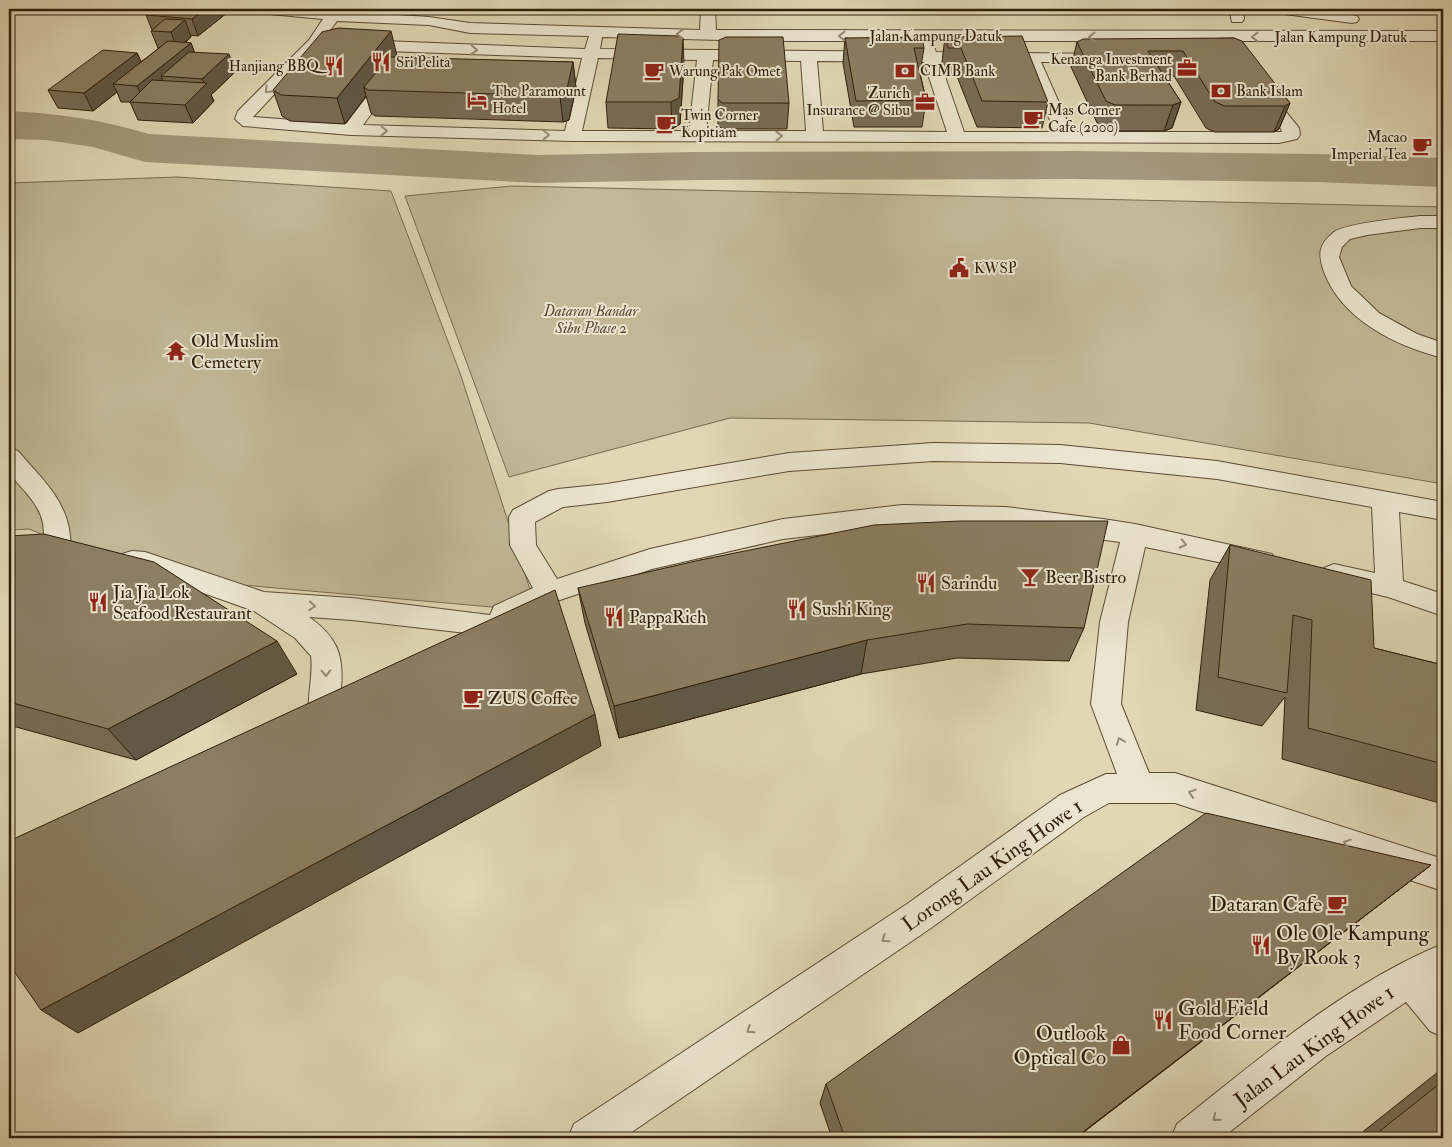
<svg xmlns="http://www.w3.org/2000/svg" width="1452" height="1147" font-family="'IM FELL Double Pica',serif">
	<rect width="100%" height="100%" fill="#e0d7b5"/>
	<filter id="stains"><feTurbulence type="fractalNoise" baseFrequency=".004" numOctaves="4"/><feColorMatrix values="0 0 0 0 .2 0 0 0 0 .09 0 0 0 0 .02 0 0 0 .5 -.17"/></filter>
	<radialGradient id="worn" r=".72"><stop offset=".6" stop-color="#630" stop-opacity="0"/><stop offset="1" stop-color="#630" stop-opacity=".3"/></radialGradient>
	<!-- green -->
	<path fill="#c2b898" stroke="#786b51" d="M177 177 391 191 460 373 537 611 140 576 29 529 9 530V183Z
		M512 186 1443 207V397H1441L1443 410V484L1089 423 730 418 509 477 405 196Z"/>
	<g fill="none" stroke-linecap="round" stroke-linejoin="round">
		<!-- river -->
		<path fill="#a4987b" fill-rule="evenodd" d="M9 111C57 113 102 120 149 134L538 155 695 152 1073 151 1317 154 1443 158V187L1317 182 1073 179 695 180 538 183 145 162 93 147 46 140 9 139Z"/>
		<defs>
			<path id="minor" d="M252 9H303L429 17 470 23 700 30 701 9H715L716 30 1443 31V41H932L936 52 1118 54 1120 57 1118 60 1112 62H1041L1072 132H1282L1281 129 1252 91 1254 87H1266L1299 128 1300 135 1297 139 1279 143 572 141 351 135 243 126 235 119 238 111 309 40 323 19 259 13 254 12ZM337 21 429 25 470 33 589 36 585 49 357 40 352 42 349 45 352 48 357 50 582 58 565 131 363 125 399 76 397 73H385L346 124 253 117 319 46ZM602 37 762 41H918L921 52 600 49ZM598 58 697 60 689 131H582ZM713 60 801 61 806 131H706ZM817 61 924 62 947 132 823 131ZM940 62H1025L1055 132H964Z
				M1229 9H1243L1244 19 1242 22H1232Z
				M1270 9H1308L1352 15 1357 16 1359 19 1357 22 1352 23 1277 13 1272 12Z
				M1420 216H1443V228H1420L1367 235 1350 239 1342 247 1339 257 1351 286 1379 313 1417 334 1443 343V358C1396 346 1342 320 1324 272 1318 254 1318 245 1334 232 1347 223 1402 218 1420 216Z
				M933 443 1060 445 1217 461 1443 502V520L1399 512 1403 581 1443 594V616L1388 597 1324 582 1320 575 1324 568 1334 564 1375 573 1372 507 1217 479 1060 463 933 461 789 471 607 502 563 507 535 522 536 545 557 579 650 549 783 519 902 505 1006 507 1103 519 1135 524 1272 554 1276 561 1272 568 1262 571 1145 547 1128 622 1121 704 1149 773H1175L1443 859V891L1175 803H1109L1084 817 931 928 623 1138H568L574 1124 907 904 1060 795 1095 779 1106 774H1117L1091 704 1100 622 1120 542 1006 527 902 525 783 539 652 569 560 600 514 622 504 625 498 623 494 632 484 635 352 620 309 617C337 637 344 654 341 688 340 700 339 711 334 722L323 726 312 722C304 705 314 677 311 656L295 638 254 611 144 572 122 568 118 561 122 554 132 551 145 552 264 592 352 598 490 615 494 606 533 588 510 545 509 517 513 510 549 491 558 489 607 484 789 453Z
				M9 448 18 451C40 477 67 500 70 536 71 545 72 550 68 558L58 561 48 558C42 547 45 535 43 523 39 503 21 488 9 473Z
				M1443 944V981L1439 984 1443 989V1037L1430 1031 1406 1002 1326 1056 1222 1138H1171L1177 1124C1260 1058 1345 984 1443 944Z"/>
		</defs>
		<!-- minor casing -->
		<use href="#minor" stroke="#5b4c35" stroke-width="2"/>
		<!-- minor -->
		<use href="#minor" fill="#ebe5cf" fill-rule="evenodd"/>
	</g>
	<!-- wall -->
	<path fill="#786c55" stroke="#2f1e0a" d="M228 12 198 36 190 35 191 37 185 43H191L194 52 235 72 211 95 214 101 193 123 138 120 130 102H121L117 92 93 111 58 108 48 90 137 53 141 62 159 48H158L151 31 152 30 146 15Z
		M945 37 1048 102 1042 128 977 127 956 74H944L942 62Z
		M845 38 924 48 920 73 926 100 922 127H854L843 63Z
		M1234 38 1290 103 1279 129 1274 132H1215L1206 128 1174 76H1164L1181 102 1172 128 1164 131H1107L1099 127 1071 67 1077 42Z
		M397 56 395 58 573 62 576 88 569 120 563 122 375 116 371 113 366 96 345 124 290 121 282 116 273 90Z
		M684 64 680 124 672 129 608 128 606 102Z
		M718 99 789 103 787 129H722L718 125Z
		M9 536 297 674 136 760 9 725Z
		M1230 545 1374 648 1443 665V804L1282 759 1285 697 1262 726 1196 710 1210 580Z
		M578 588 1084 628 1069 661 957 658 861 674 619 738 585 623Z
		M1431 865 1396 892 1076 1138H832L820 1103 826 1084Z
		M1443 1068V1138H1355Z"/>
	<!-- shaded-wall -->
	<path fill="#615845" stroke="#2f1e0a" d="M205 9H226L228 12 198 36 192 19Z
		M185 20 191 37 177 49 171 32Z
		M391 31 397 56 371 90 364 87 366 96 345 124 337 98Z
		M683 38 684 64 680 124 672 129 671 102Z
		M191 43 198 61 161 76 166 87 145 103 137 86Z
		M137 53 145 70 113 84 117 92 93 111 84 93Z
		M229 54 235 72 211 95 214 101 193 123 185 105 205 85 202 79Z
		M573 62 576 88 569 120 563 122 560 96Z
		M1181 102 1172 128 1164 131 1173 105Z
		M1290 103 1279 129 1274 132 1285 106Z
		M867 640 861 674 619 738 614 706Z
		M277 641 297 674 136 760 108 729Z
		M595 714 601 746 78 1033 41 1010Z
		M1431 865 1396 892 1076 1138H1075Z"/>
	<!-- building -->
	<path fill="#8b7e63" stroke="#2f1e0a" d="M154 9H205L192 19 146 15Z
		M165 19 185 20 171 32 151 31Z
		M338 28 391 31 337 98 281 95 273 90 322 32Z
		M618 34 679 36 683 38 679 98 671 102H606Z
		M1022 36 1048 102 982 101 961 48H948L945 37Z
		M726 37H783L789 103H722L718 99 719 40Z
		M922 37 924 48H914L926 100 856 101 845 38Z
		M1234 38 1242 41 1290 103 1285 106H1225L1215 102 1183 51H1148L1181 102 1173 105H1115L1106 101 1077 42 1083 39Z
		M168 41 191 43 137 86 113 84Z
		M103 50 137 53 84 93 48 90Z
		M189 52 229 54 202 79 161 76Z
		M389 57 573 62 566 93 560 96 368 90 364 87Z
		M152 80 207 83 185 105 130 102Z
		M960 521H1108L1084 628 967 624 867 640 614 706 578 588 700 560 874 525Z
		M44 534 154 562 277 641 108 729 9 702V536Z
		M1230 545 1371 580 1374 648 1443 665V764L1308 728 1312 620 1293 615 1287 693 1218 677Z
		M555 590 595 714 41 1010 9 964V841Z
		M1206 813 1431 865 1075 1138H845L826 1084Z
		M1443 1081V1138H1371Z"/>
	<!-- one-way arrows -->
	<defs><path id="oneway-chevron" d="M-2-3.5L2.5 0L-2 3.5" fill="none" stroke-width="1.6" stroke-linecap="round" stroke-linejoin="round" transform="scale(1.25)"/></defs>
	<g stroke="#968b76">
		<use href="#oneway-chevron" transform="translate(680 34) rotate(-179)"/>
		<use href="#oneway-chevron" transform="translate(842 36) rotate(180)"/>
		<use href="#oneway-chevron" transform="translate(1092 37) rotate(-180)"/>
		<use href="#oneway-chevron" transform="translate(1255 37) rotate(180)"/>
		<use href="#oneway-chevron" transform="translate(474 50) rotate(2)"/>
		<use href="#oneway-chevron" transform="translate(268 90) rotate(134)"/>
		<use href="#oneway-chevron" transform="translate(384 131) rotate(1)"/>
		<use href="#oneway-chevron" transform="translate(546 135) rotate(1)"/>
		<use href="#oneway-chevron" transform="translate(779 136) rotate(-1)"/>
		<use href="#oneway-chevron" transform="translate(1183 544) rotate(12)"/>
		<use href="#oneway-chevron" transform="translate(312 606) rotate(4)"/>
		<use href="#oneway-chevron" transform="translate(326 673) rotate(88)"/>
		<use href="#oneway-chevron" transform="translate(1120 741) rotate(-111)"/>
		<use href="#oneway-chevron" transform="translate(1192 793) rotate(-162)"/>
		<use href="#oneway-chevron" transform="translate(1347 843) rotate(-162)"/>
		<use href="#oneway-chevron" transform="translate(885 939) rotate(146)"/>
		<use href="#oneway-chevron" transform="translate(750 1030) rotate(146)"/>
		<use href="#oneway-chevron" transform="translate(1216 1118) rotate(141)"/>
	</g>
	<!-- icons -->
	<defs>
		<symbol id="restaurant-bare" viewBox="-9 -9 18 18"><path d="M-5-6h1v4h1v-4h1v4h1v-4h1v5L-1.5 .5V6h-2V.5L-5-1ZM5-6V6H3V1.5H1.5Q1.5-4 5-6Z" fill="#8f2418" stroke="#ebe5cf" stroke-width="2.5" paint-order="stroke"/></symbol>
		<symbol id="office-bare" viewBox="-9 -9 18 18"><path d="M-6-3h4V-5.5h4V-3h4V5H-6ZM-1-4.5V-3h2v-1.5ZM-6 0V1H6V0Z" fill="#8f2418" stroke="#ebe5cf" stroke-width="2.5" paint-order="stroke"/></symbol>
		<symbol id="cafe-bare" viewBox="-9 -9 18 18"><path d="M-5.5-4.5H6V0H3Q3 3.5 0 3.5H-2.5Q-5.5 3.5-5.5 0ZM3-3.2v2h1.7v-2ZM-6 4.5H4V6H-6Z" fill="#8f2418" stroke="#ebe5cf" stroke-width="2.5" paint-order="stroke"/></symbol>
		<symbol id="bank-bare" viewBox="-9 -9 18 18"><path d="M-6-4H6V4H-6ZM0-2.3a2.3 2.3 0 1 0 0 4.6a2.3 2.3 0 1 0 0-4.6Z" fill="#8f2418" stroke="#ebe5cf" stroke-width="2.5" paint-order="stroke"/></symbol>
		<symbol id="hotel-bare" viewBox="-9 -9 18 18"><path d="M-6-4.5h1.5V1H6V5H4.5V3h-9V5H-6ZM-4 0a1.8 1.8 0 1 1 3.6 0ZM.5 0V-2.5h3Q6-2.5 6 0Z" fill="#8f2418" stroke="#ebe5cf" stroke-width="2.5" paint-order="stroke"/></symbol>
		<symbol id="civic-bare" viewBox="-9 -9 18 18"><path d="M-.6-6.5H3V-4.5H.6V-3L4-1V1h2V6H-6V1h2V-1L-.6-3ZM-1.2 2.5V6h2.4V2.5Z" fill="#8f2418" stroke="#ebe5cf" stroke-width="2.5" paint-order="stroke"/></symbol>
		<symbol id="temple-bare" viewBox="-9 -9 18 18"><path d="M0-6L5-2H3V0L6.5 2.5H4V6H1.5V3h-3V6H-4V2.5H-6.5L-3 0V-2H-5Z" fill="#8f2418" stroke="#ebe5cf" stroke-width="2.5" paint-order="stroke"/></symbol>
		<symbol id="bar-bare" viewBox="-9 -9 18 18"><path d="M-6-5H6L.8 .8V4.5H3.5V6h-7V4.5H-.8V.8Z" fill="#8f2418" stroke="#ebe5cf" stroke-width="2.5" paint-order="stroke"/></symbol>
		<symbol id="shop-bare" viewBox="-9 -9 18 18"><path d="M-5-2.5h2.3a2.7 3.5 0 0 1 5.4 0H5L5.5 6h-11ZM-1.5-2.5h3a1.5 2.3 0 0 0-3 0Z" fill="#8f2418" stroke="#ebe5cf" stroke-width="2.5" paint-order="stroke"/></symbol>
	</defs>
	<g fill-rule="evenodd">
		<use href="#restaurant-bare" x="367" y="48" width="28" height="28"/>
		<use href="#restaurant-bare" x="320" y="52" width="28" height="28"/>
		<use href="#office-bare" x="1173" y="54" width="28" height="28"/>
		<use href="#cafe-bare" x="640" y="57" width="28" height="28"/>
		<use href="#bank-bare" x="891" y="57" width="28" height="28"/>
		<use href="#bank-bare" x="1207" y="77" width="28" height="28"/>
		<use href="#hotel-bare" x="463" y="86" width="28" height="28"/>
		<use href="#office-bare" x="911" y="88" width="28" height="28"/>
		<use href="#cafe-bare" x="1019" y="105" width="28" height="28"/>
		<use href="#cafe-bare" x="652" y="110" width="28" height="28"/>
		<use href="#cafe-bare" x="1408" y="132" width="28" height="28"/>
		<use href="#civic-bare" x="945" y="254" width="28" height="28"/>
		<use href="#temple-bare" x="162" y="337" width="28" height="28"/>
		<use href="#bar-bare" x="1016" y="563" width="28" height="28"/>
		<use href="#restaurant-bare" x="912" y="569" width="28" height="28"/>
		<use href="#restaurant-bare" x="84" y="588" width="28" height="28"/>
		<use href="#restaurant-bare" x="783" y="595" width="28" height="28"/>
		<use href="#restaurant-bare" x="600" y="603" width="28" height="28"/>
		<use href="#cafe-bare" x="459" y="684" width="28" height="28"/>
		<use href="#cafe-bare" x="1323" y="890" width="28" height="28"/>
		<use href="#restaurant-bare" x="1247" y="931" width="28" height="28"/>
		<use href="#restaurant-bare" x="1149" y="1006" width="28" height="28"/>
		<use href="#shop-bare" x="1107" y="1031" width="28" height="28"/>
	</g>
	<g text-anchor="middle" stroke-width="4" stroke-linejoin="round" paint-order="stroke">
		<!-- far-street labels -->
		<g font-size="15" fill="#2f1e0a" stroke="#ebe5cf">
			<text x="936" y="41">Jalan Kampung Datuk</text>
			<text x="1341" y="42">Jalan Kampung Datuk</text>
		</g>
		<!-- far-poi labels -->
		<g font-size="15" fill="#2f1e0a" stroke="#ebe5cf" text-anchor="start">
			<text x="1172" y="64" text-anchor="end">Kenanga Investment<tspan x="1172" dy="17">Bank Berhad</tspan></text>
			<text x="396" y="67">Sri Pelita</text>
			<text x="319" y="71" text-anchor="end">Hanjiang BBQ</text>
			<text x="669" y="76">Warung Pak Omet</text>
			<text x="920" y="76">CIMB Bank</text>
			<text x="492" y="96">The Paramount<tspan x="492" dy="17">Hotel</tspan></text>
			<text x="1236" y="96">Bank Islam</text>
			<text x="910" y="98" text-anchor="end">Zurich<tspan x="910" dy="17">Insurance @ Sibu</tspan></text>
			<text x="1048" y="115">Mas Corner<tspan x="1048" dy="17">Cafe (2000)</tspan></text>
			<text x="681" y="120">Twin Corner<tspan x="681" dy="17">Kopitiam</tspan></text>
			<text x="1407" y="142" text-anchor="end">Macao<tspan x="1407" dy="17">Imperial Tea</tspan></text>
			<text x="974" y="273">KWSP</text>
		</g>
		<!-- far-park labels -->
		<g font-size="15" font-style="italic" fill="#5b4c35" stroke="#ebe5cf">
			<text x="591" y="316">Dataran Bandar<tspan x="591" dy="17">Sibu Phase 2</tspan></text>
		</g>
		<!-- poi labels -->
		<g font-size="18" fill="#2f1e0a" stroke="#ebe5cf" text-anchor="start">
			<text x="191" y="347">Old Muslim<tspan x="191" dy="21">Cemetery</tspan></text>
			<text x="1045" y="583">Beer Bistro</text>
			<text x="941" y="589">Sarindu</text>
			<text x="113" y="598">Jia Jia Lok<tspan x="113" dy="21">Seafood Restaurant</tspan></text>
			<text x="812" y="615">Sushi King</text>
			<text x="629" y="623">PappaRich</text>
			<text x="488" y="704">ZUS Coffee</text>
		</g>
		<!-- near-street labels -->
		<g font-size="21" fill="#2f1e0a" stroke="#ebe5cf">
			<text transform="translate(992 865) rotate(-35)" y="7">Lorong Lau King Howe 1</text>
			<text transform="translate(1314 1046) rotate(-36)" y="7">Jalan Lau King Howe 1</text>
		</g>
		<!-- near-poi labels -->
		<g font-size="21" fill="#2f1e0a" stroke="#ebe5cf" text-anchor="end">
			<text x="1322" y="911">Dataran Cafe</text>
			<text x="1276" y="940" text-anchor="start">Ole Ole Kampung<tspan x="1276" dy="24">By Rook 3</tspan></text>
			<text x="1178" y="1015" text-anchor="start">Gold Field<tspan x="1178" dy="24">Food Corner</tspan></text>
			<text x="1106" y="1040">Outlook<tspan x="1106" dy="24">Optical Co</tspan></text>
		</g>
	</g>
	<!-- margin -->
	<rect width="1452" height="1147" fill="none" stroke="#e0d7b5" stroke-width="30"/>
	<rect x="10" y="10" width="1432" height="1127" fill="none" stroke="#2f1e0a" stroke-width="2.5"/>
	<rect x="15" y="15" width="1422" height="1117" fill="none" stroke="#2f1e0a"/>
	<rect width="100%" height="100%" filter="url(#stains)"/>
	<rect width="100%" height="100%" fill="url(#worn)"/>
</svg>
